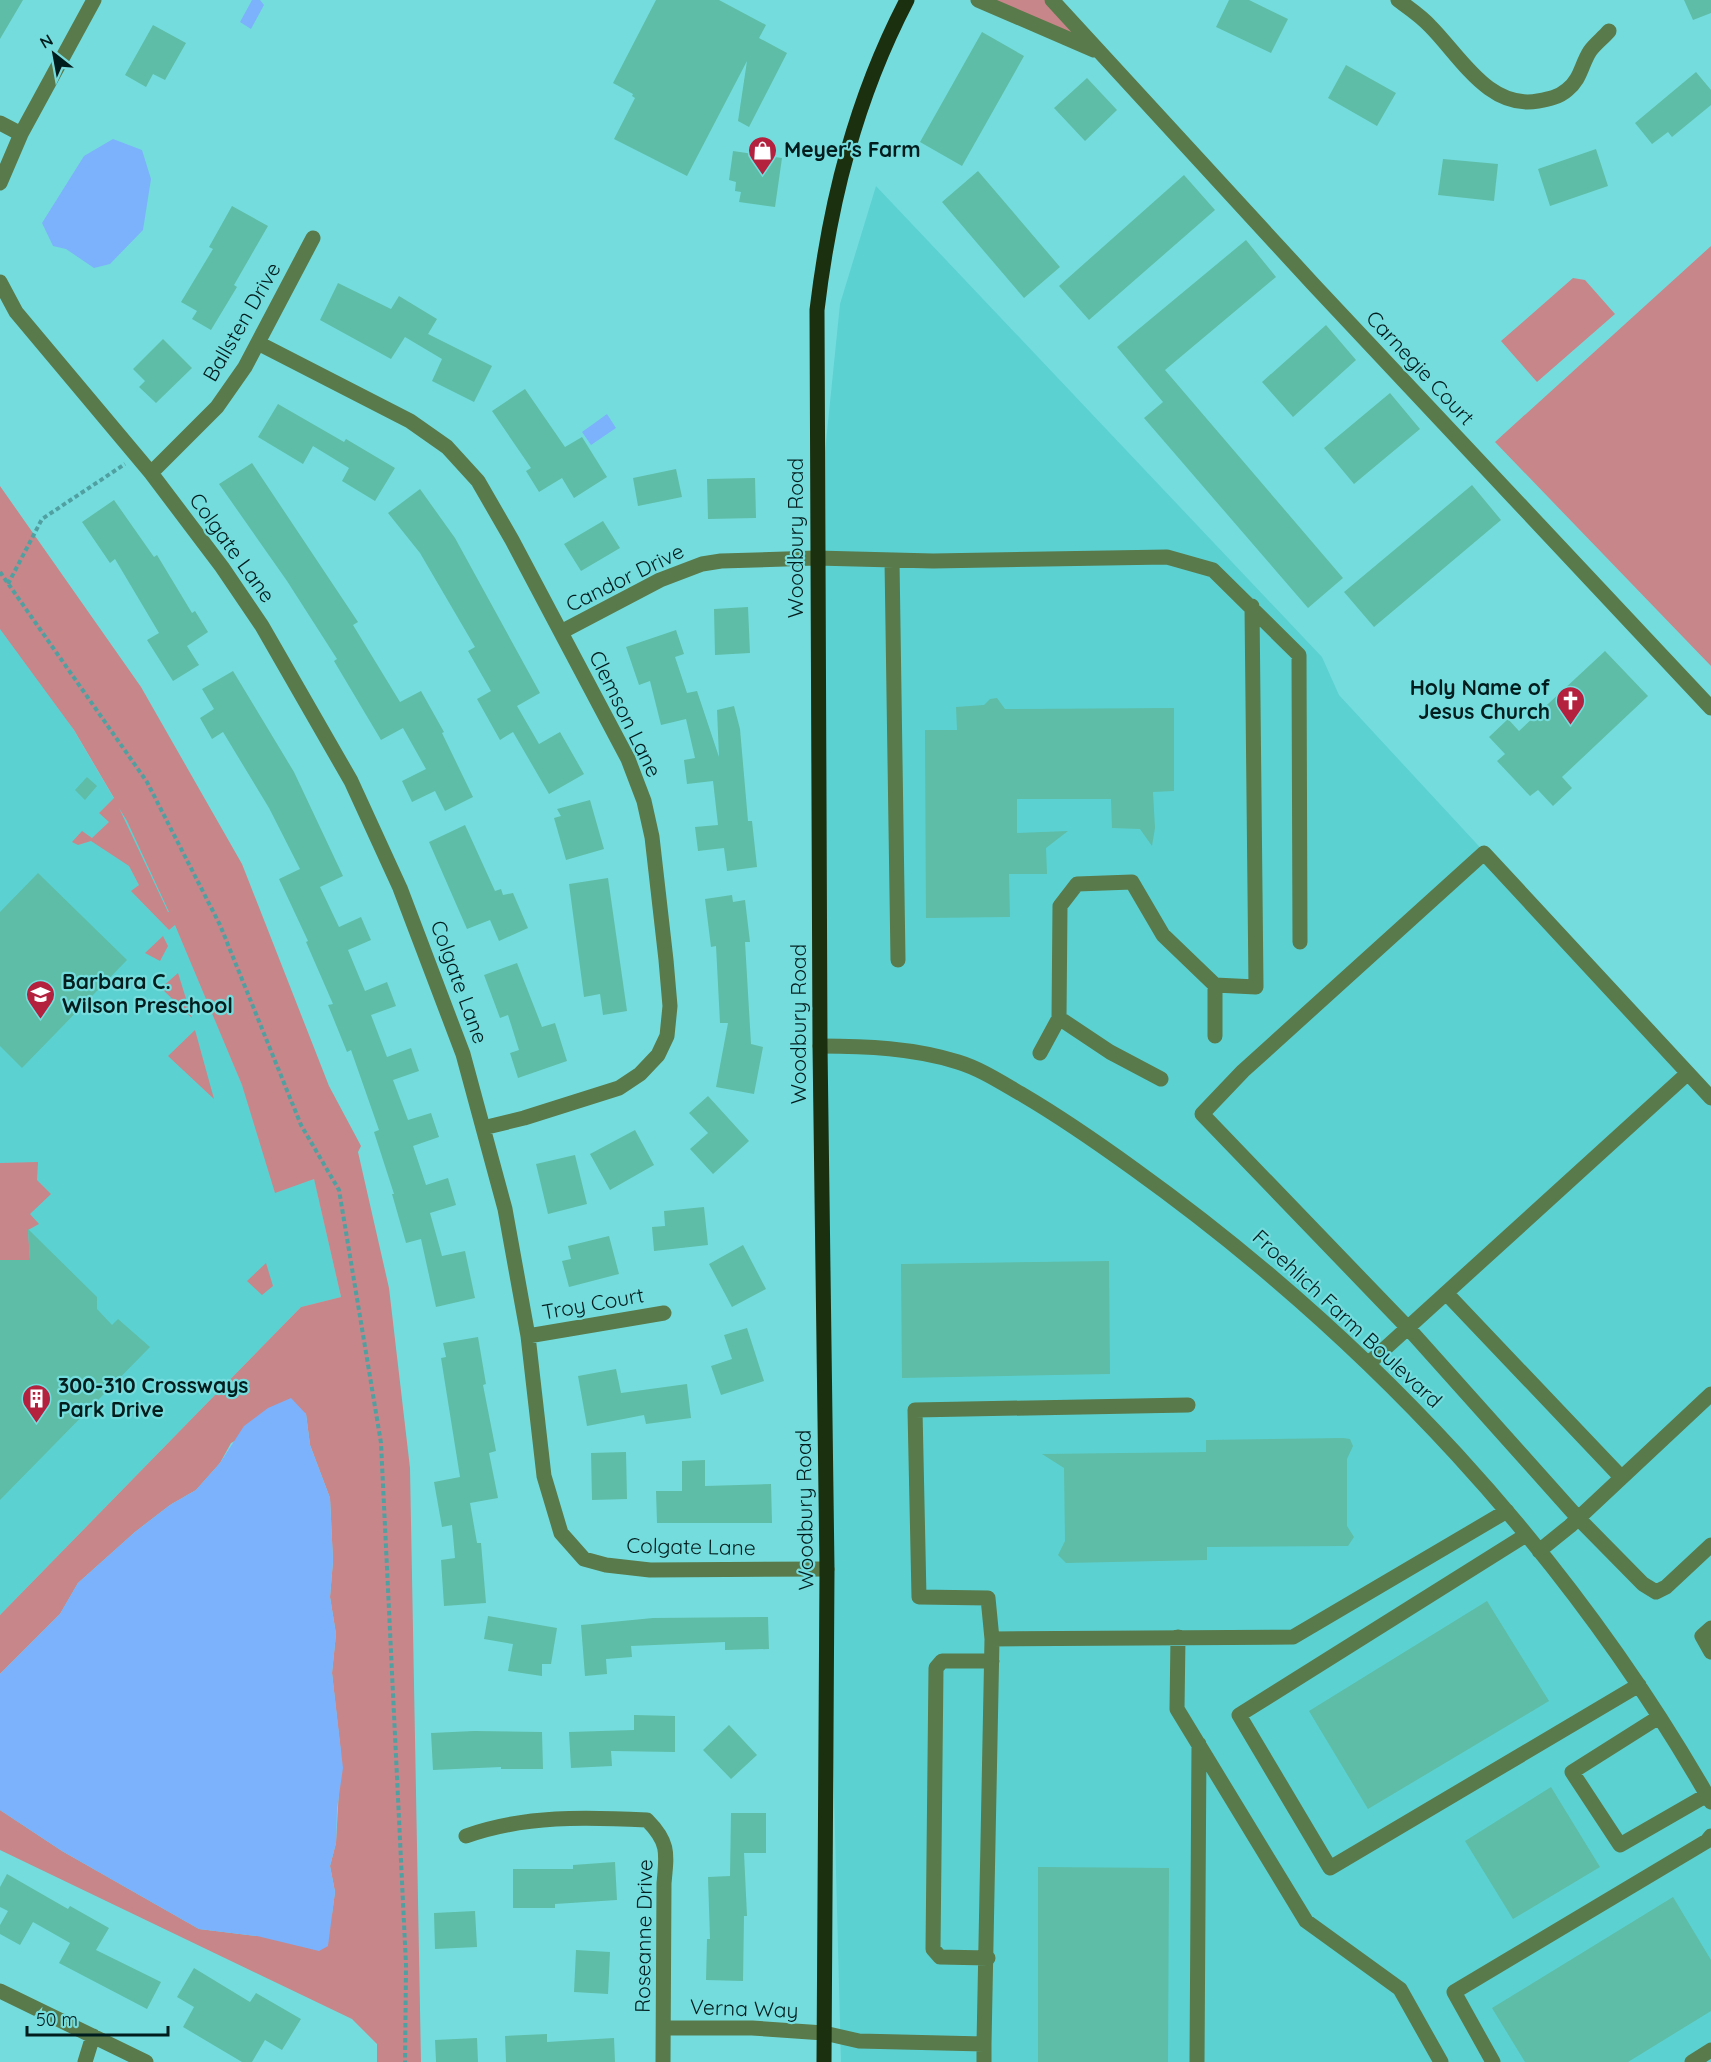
<svg xmlns="http://www.w3.org/2000/svg" width="1711" height="2062" font-family="Quicksand,sans-serif">
	<rect width="100%" height="100%" fill="#75dcdd"/>
	<!-- built -->
	<path fill="#5cd1d2" d="M876 186 1322 657 1339 695 1711 1097V2062H841L831 1680 821 491 840 304Z
		M0 624 72 727 146 853 251 1106 314 1178 341 1297 301 1307 0 1615Z"/>
	<!-- green -->
	<path fill="#c78689" fill-rule="evenodd" d="M981 0H1050L1095 48Z
		M1711 246V666L1495 442Z
		M1573 278 1585 280 1615 314 1537 382 1501 341Z
		M0 486 141 687 242 864 329 1086 361 1146 358 1152 389 1288 410 1468 421 2062H377V2044L352 2019 0 1850V1810L62 1851 199 1929 257 1936 332 1914 335 1892 330 1866 336 1843 341 1754 332 1673 336 1634 330 1597 333 1561 330 1498 310 1445 306 1414 298 1408 231 1443 220 1463 196 1490 170 1505 135 1532 78 1583 60 1614 0 1674V1615L301 1307 341 1297 314 1179 275 1193 242 1085 175 925 169 930 131 891 139 885 129 866 91 841 78 845 72 842 82 831 92 838 109 822 99 813 114 798 74 730 0 629ZM119 808 127 821 169 912H168Z
		M163 936 168 946 160 961 145 953Z
		M178 973 192 1018 161 988Z
		M195 1030 214 1099 168 1056Z
		M38 1162 37 1180 51 1194 30 1214 39 1224 28 1230 30 1260H0V1163Z
		M266 1263 273 1286 262 1295 247 1281Z"/>
	<!-- water -->
	<path fill="#7cb2fb" d="M252 0H260L264 5 251 29 240 22Z
		M113 139 142 150 151 179 143 230 110 264 94 268 66 249 53 246 42 223 84 156Z
		M607 414 616 428 591 445 582 432Z
		M291 1398 306 1414 310 1445 330 1498 333 1561 330 1597 336 1634 332 1673 343 1768 337 1809 336 1843 330 1866 335 1892 328 1946 319 1951 257 1936 199 1929 62 1851 0 1810V1674L60 1614 78 1583 135 1532 170 1505 196 1490 220 1463 244 1426 268 1408Z"/>
	<!-- building -->
	<path fill="#5ebda6" d="M0 0H23L0 39Z
		M656 0H719L766 25 759 38 787 53 749 127 738 121 747 61 687 176 614 139 635 98 632 96 633 94 613 83Z
		M1229 0H1249L1288 19 1271 53 1216 27Z
		M1684 0H1711V13L1693 20Z
		M153 25 186 43 165 80 153 74 146 87 125 75Z
		M982 32 1024 56 962 166 920 142Z
		M1346 65 1396 93 1377 126 1328 98Z
		M1696 72 1711 90V105L1672 137 1668 132 1652 144 1635 123Z
		M1087 78 1117 110 1085 141 1054 108Z
		M1596 149 1608 186 1550 206 1538 169Z
		M733 151 782 158 775 207 739 202 741 192 735 191 736 182 729 180Z
		M1443 159 1498 164 1494 201 1438 195Z
		M978 171 1060 267 1024 298 942 202Z
		M1184 175 1215 210 1089 320 1059 286Z
		M232 206 268 226 234 285 237 287 211 330 192 319 197 311 181 302 213 249 209 247Z
		M1246 240 1276 277 1165 370 1343 578 1308 608 1144 418 1163 402 1117 347Z
		M338 283 391 309 399 296 437 319 428 334 492 366 474 402 432 381 442 359 405 337 391 359 320 320Z
		M1326 325 1356 360 1293 417 1262 382Z
		M163 339 192 368 156 403 139 387 145 381 133 369Z
		M525 389 565 447 582 437 607 477 574 498 562 478 539 492 526 471 531 468 492 411Z
		M1390 393 1420 429 1354 484 1324 448Z
		M278 404 344 442 346 439 395 468 375 501 342 481 349 468 313 446 303 464 258 437Z
		M252 463 358 622 353 625 400 702 421 691 444 732 442 733 473 797 445 811 435 791 412 802 402 781 426 769 403 728 381 740 334 661 337 659 287 581 219 484Z
		M676 469 682 497 638 506 633 478Z
		M755 478 756 518 708 519 707 479Z
		M1472 485 1501 520 1374 627 1344 592Z
		M420 489 455 538 540 693 517 706 539 744 560 732 584 774 549 794 513 732 500 740 477 699 491 691 468 651 475 647 420 553 388 513Z
		M114 500 154 557 157 555 192 613 195 611 208 632 187 646 199 665 173 681 147 640 159 633 115 559 110 563 82 522Z
		M603 521 620 548 581 571 564 544Z
		M748 607 750 653 715 655 714 609Z
		M676 630 684 654 675 657 687 693 697 691 719 757 717 710 734 706 740 729 748 821H752L757 867 727 871 724 848 698 851 695 827 718 825 713 781 687 784 684 760 695 758 686 719 661 725 650 681 639 685 626 647Z
		M1605 651 1648 696 1562 777 1572 788 1553 806 1538 790 1530 796 1497 761 1505 754 1489 737 1508 719 1519 731Z
		M233 671 294 772 343 876 320 887 339 927 361 917 371 940 348 950 365 991 387 982 396 1006 371 1015 387 1057 411 1048 419 1071 393 1080 408 1120 431 1113 439 1137 413 1146 426 1185 448 1178 456 1205 430 1213 442 1256 465 1251 475 1298 436 1307 421 1239 406 1243 392 1194H394L374 1132 379 1130 351 1050 347 1052 328 1005 333 1004 306 942 308 941 279 879 300 869 269 808 223 732 212 739 200 718 214 709 202 689Z
		M997 698 1005 709 1174 708V791L1153 792 1155 828 1152 846 1140 829 1112 828 1111 799H1017V833L1068 831 1046 848 1047 874H1009L1010 917 926 918 925 730H957L956 707 984 705 990 699Z
		M87 777 97 786 85 800 75 790Z
		M590 800 604 849 566 860 554 818 561 816 557 809Z
		M465 825 495 891 501 889 503 895 513 893 528 928 499 941 490 920 467 929 429 842Z
		M38 873 127 960 22 1068 0 1046V912Z
		M608 878 627 1011 603 1015 600 994 584 997 569 884Z
		M732 895 733 902 745 900 750 942H745L751 1044 763 1047 754 1094 716 1087 728 1023H720L716 946 711 947 705 899Z
		M517 963 542 1027 555 1023 567 1061 518 1078 510 1053 519 1050 508 1015 500 1018 484 975Z
		M708 1096 749 1141 713 1174 690 1149 708 1133 689 1113Z
		M635 1130 654 1165 610 1190 590 1154Z
		M575 1155 587 1204 548 1214 536 1164Z
		M704 1207 708 1245 654 1251 652 1227 665 1226 664 1211Z
		M28 1229 97 1297V1309L112 1325 118 1319 150 1347 0 1500V1260H30Z
		M609 1236 619 1274 569 1287 562 1261 571 1259 568 1246Z
		M743 1245 766 1289 732 1307 709 1264Z
		M1109 1261 1110 1374 902 1378 901 1264Z
		M747 1328 764 1381 721 1395 711 1366 732 1359 724 1335Z
		M478 1337 486 1384 483 1385 496 1451 489 1453 498 1498 470 1503 477 1543H481L486 1603 444 1606 441 1560 455 1558 452 1525 442 1527 434 1482 460 1477 441 1358 446 1357 443 1343Z
		M616 1369 621 1393 687 1384 691 1418 646 1424 644 1415 587 1426 578 1376Z
		M1343 1438 1350 1439 1353 1446 1347 1459V1526L1354 1537 1348 1546 1207 1547V1560L1066 1563 1058 1555 1065 1541 1064 1468 1042 1454 1206 1452V1440Z
		M626 1452 627 1499 592 1500 591 1453Z
		M705 1460V1486L771 1484 772 1523H657L656 1491H682V1461Z
		M1487 1601 1549 1701 1368 1809 1309 1711Z
		M488 1616 557 1628 551 1664H542V1676L508 1671 513 1644 484 1639Z
		M768 1617 769 1649 725 1650V1642L631 1646 632 1657 606 1659 607 1674 585 1676 581 1625 653 1618Z
		M634 1715 675 1716V1752L611 1751 612 1766 571 1768 569 1732 634 1730Z
		M729 1725 757 1755 731 1779 703 1750Z
		M474 1731 542 1732 543 1769H501V1767L433 1770 431 1733Z
		M1551 1787 1600 1867 1513 1919 1465 1841Z
		M731 1813H766V1853H744L747 1916H744L743 1981 706 1980 707 1939H710L708 1877 730 1876Z
		M615 1862 617 1900 555 1904V1908H513V1869H573V1865Z
		M1038 1867 1169 1868 1168 2062H1038Z
		M7 1874 68 1909 70 1906 109 1928 96 1950 161 1982 147 2009 59 1963 70 1943 33 1922 20 1945 0 1934V1925L8 1911 0 1907V1887Z
		M1673 1897 1711 1960V2011L1628 2062H1525L1492 2008Z
		M475 1911 477 1947 435 1949 434 1913Z
		M576 1950 610 1952 608 1994 574 1992Z
		M194 1968 250 2002 256 1993 301 2019 282 2050 265 2040 252 2062H242L183 2027 194 2007 177 1997Z
		M547 2034V2042L614 2038 615 2062H506L505 2036Z
		M477 2038 478 2062H436L435 2040Z"/>
	<g fill="none" stroke-linecap="round" stroke-linejoin="round">
		<!-- path -->
		<path stroke="#51a0a1" stroke-width="4" stroke-dasharray="4.5 3" stroke-linecap="butt" d="M0 572 147 782 220 925 301 1125 339 1190 381 1443 406 1965 405 2062
			M8 584 42 519 125 464"/>
		<!-- minor -->
		<path stroke="#597a4a" stroke-width="15" d="M978 0 1094 50
			M1052 0 1313 284 1711 708
			M1398 0C1409 8 1421 16 1430 26 1460 56 1489 110 1538 101 1549 99 1559 97 1567 90 1581 79 1581 65 1590 51 1595 44 1603 38 1609 31
			M0 123 21 134
			M0 183 21 134 94 0
			M0 282 16 312 151 473 222 567 262 626 351 781 400 888 463 1054 505 1209 528 1336 544 1476 561 1533 584 1559 606 1565 650 1570 827 1569
			M258 343 410 421 447 447 478 481 512 540 628 759 644 801 652 837 666 960 670 1006 667 1036 658 1055 640 1074 619 1088 524 1118 483 1128
			M151 473 217 407 245 367 313 238
			M892 560 898 960
			M561 632 660 580 702 564 721 561 816 558 933 561 1167 557 1213 570 1299 655 1300 942
			M1059 1018 1110 1052 1161 1079
			M1215 1036V985
			M820 1046C865 1046 914 1048 958 1062 981 1069 1002 1083 1023 1095 1062 1118 1098 1143 1134 1169 1368 1337 1568 1551 1711 1802
			M1040 1053 1059 1018 1060 906 1077 884 1132 882 1163 935 1215 985 1256 987 1252 606
			M1711 1098 1484 853 1243 1071 1202 1114 1409 1329 1578 1518 1643 1584 1656 1592 1666 1587 1711 1545
			M1447 1294 1621 1477
			M528 1336 664 1313
			M1369 1363 1688 1073
			M1526 1535 1239 1715 1330 1868 1639 1685
			M1539 1551 1570 1526 1711 1394
			M1711 1628 1702 1636 1711 1652
			M1178 1637 1177 1709 1306 1921 1400 1989 1441 2062
			M992 1639 1293 1637 1507 1511
			M1659 1717 1572 1772 1620 1845 1707 1795
			M466 1836C525 1815 586 1817 647 1820 669 1842 667 1853 664 1883L663 2062
			M988 1958 940 1957 933 1949 936 1668 942 1661H992
			M0 1991 146 2062
			M664 2028H752L824 2033 859 2041 984 2044 992 1639 988 1598 919 1597 915 1410 1188 1405
			M984 2044V2062
			M85 2062 93 2036
			M1197 2062 1199 1744
			M1493 2062 1454 1992 1707 1841 1711 1836
			M1692 2062 1711 2050"/>
		<!-- major -->
		<path stroke="#1b300f" stroke-width="15" d="M824 2062 827 1569 820 1046 817 310C830 201 856 98 907 0"/>
	</g>
	<!-- icons -->
	<defs>
		<symbol id="shop-pin" viewBox="-11 -11 22 30"><path d="M0 17L-7.5 6A9.5 9.5 0 1 1 7.5 6Z" fill="#b3213f" stroke="#75dcdd"/><path d="M-5-2.5h2.3a2.7 3.5 0 0 1 5.4 0H5L5.5 6h-11ZM-1.5-2.5h3a1.5 2.3 0 0 0-3 0Z" fill="#fff"/></symbol>
		<symbol id="church-pin" viewBox="-11 -11 22 30"><path d="M0 17L-7.5 6A9.5 9.5 0 1 1 7.5 6Z" fill="#b3213f" stroke="#75dcdd"/><path d="M-1.2-6h2.4v3.5h3.3v2.4h-3.3V6h-2.4V-.1h-3.3v-2.4h3.3Z" fill="#fff"/></symbol>
		<symbol id="school-pin" viewBox="-11 -11 22 30"><path d="M0 17L-7.5 6A9.5 9.5 0 1 1 7.5 6Z" fill="#b3213f" stroke="#75dcdd"/><path d="M0-5L7-2L0 1L-7-2ZM-4 1L0 2.5L4 1V4Q0 6-4 4Z" fill="#fff"/></symbol>
		<symbol id="building-pin" viewBox="-11 -11 22 30"><path d="M0 17L-7.5 6A9.5 9.5 0 1 1 7.5 6Z" fill="#b3213f" stroke="#75dcdd"/><path d="M-4-6H4V6H1V3H-1V6H-4ZM-2.5-4.3h1.7v1.8h-1.7ZM.8-4.3h1.7v1.8H.8ZM-2.5-1h1.7V.8h-1.7ZM.8-1h1.7V.8H.8Z" fill="#fff"/></symbol>
	</defs>
	<g fill-rule="evenodd">
		<use href="#shop-pin" x="746" y="134" width="33" height="45"/>
		<use href="#church-pin" x="1554" y="684" width="33" height="45"/>
		<use href="#school-pin" x="24" y="978" width="33" height="45"/>
		<use href="#building-pin" x="20" y="1382" width="33" height="45"/>
	</g>
	<g text-anchor="middle" stroke-width="4.5" stroke-linejoin="round" paint-order="stroke">
		<!-- poi labels -->
		<g font-size="21" font-weight="bold" fill="#001d1e" stroke="#75dcdd" text-anchor="start">
			<text x="784" y="157">Meyer's Farm</text>
			<text x="1550" y="695" text-anchor="end">Holy Name of<tspan x="1550" dy="24">Jesus Church</tspan></text>
			<text x="62" y="989">Barbara C.<tspan x="62" dy="24">Wilson Preschool</tspan></text>
			<text x="58" y="1393">300-310 Crossways<tspan x="58" dy="24">Park Drive</tspan></text>
		</g>
		<!-- street labels -->
		<g font-size="21" fill="#001d1e" stroke="#75dcdd">
			<text transform="translate(242 322) rotate(-60)" y="7">Ballsten Drive</text>
			<text transform="translate(1420 368) rotate(47)" y="7">Carnegie Court</text>
			<text transform="translate(796 538) rotate(-90)" y="7">Woodbury Road</text>
			<text transform="translate(232 548) rotate(54)" y="7">Colgate Lane</text>
			<text transform="translate(625 578) rotate(-26)" y="7">Candor Drive</text>
			<text transform="translate(625 714) rotate(64)" y="7">Clemson Lane</text>
			<text transform="translate(459 982) rotate(70)" y="7">Colgate Lane</text>
			<text transform="translate(799 1024) rotate(-90)" y="7">Woodbury Road</text>
			<text transform="translate(593 1304) rotate(-10)" y="7">Troy Court</text>
			<text transform="translate(1347 1319) rotate(43)" y="7">Froehlich Farm Boulevard</text>
			<text transform="translate(805 1510) rotate(-91)" y="7">Woodbury Road</text>
			<text transform="translate(691 1547) rotate(1)" y="7">Colgate Lane</text>
			<text transform="translate(644 1936) rotate(-89)" y="7">Roseanne Drive</text>
			<text transform="translate(744 2009) rotate(2)" y="7">Verna Way</text>
		</g>
	</g>
	<!-- north arrow -->
	<g transform="translate(54 54) rotate(329)" stroke="#75dcdd" stroke-width="4.5" paint-order="stroke">
	<path d="M0-4.5L10 22L0 15L-10 22Z" fill="#001d1e"/>
	<text y="-9" font-size="16" font-weight="bold" text-anchor="middle" fill="#001d1e">N</text>
	</g>
	<!-- scale -->
	<path d="M27 2026v9h141v-9" fill="none" stroke="#001d1e" stroke-width="3"/>
	<text x="36" y="2026" font-size="18" fill="#001d1e" stroke="#75dcdd" stroke-width="4.5" paint-order="stroke">50 m</text>
</svg>
